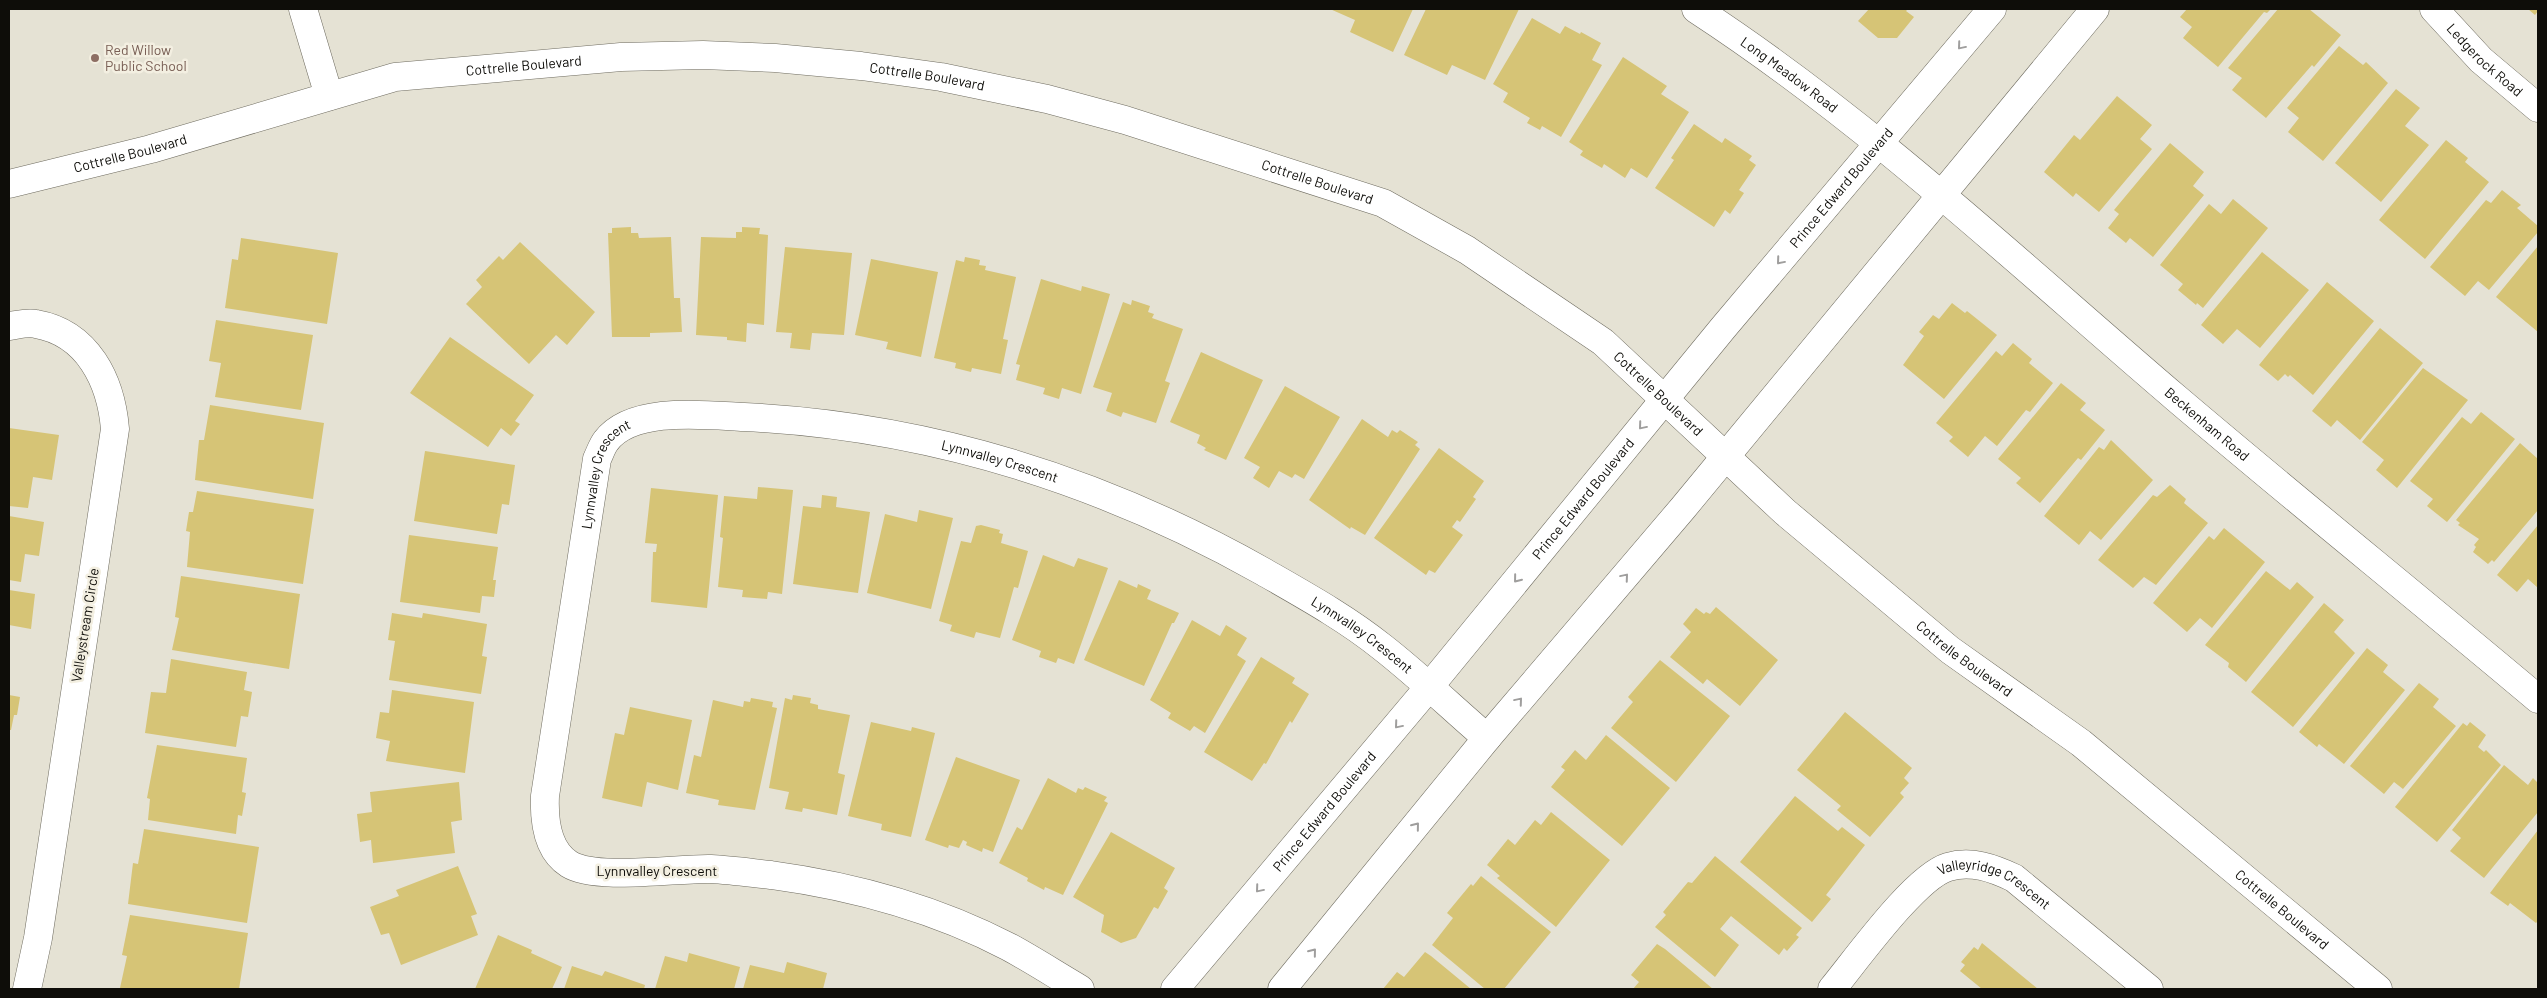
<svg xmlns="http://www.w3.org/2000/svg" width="2547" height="998" font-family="Barlow,sans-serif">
	<rect width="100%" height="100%" fill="#e5e2d4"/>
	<!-- building -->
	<path fill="#d6c476" d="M1330 9H1413L1393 52 1350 32 1355 20Z
		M1426 9H1519L1485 80 1452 65 1447 75 1404 55Z
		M1869 9H1908L1906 11 1914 17 1897 38H1878L1858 21Z
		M2187 9H2271L2267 13 2264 12 2218 67 2183 38 2192 27 2180 17Z
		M2278 9H2309L2341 35 2314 67 2312 65 2266 118 2232 90 2242 78 2228 68Z
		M2528 9H2538V11L2535 15Z
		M1532 18 1560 34 1565 26 1580 34 1581 32 1601 43 1592 60 1602 65 1561 137 1542 126 1540 130 1527 123 1530 118 1503 102 1508 93 1493 84Z
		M2339 46 2363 65 2366 62 2388 83 2323 161 2288 132 2299 118 2287 108Z
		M1623 57 1667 86 1661 94 1689 112 1647 178 1631 168 1625 178 1604 164 1602 168 1580 155 1583 151 1569 142Z
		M2396 89 2420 108 2405 126 2429 145 2381 202 2335 163Z
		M2117 96 2152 125 2140 139 2152 149 2099 212 2076 193 2073 197 2044 172 2074 135 2080 140Z
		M1694 124 1722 143 1725 138 1752 156 1749 160 1756 165 1739 190 1744 193 1730 214 1725 210 1714 227 1655 188 1674 160 1671 158Z
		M2446 140 2468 158 2465 162 2489 182 2425 259 2379 220Z
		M2170 143 2204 172 2193 186 2204 195 2153 257 2130 238 2126 243 2108 228 2119 214 2114 210Z
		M2502 190 2521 205 2517 208 2538 226V232L2489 290 2478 281 2465 296 2430 267 2486 200 2491 203Z
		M2233 199 2268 228 2203 308 2197 303 2196 305 2178 290 2183 284 2160 265 2209 204 2221 214Z
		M631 227V233H638L639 238 671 237 674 298H680L682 332 650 333V337H612L608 233H612V228Z
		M742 227 760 228 759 234 768 235 764 325 747 323 746 342 727 340V337L696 335 701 237 736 238V232H742Z
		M241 238 338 253 327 324 225 308 232 259 238 260Z
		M520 242 595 312 567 345 556 335 529 364 466 304 482 287 476 280 499 256 503 260Z
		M2538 246V332L2496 297Z
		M785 247 852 253 844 335 812 333 810 350 790 348 792 333 776 332Z
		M2262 252 2309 290 2260 348 2237 329 2223 344 2201 325Z
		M965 257 980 260 979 265 986 266 985 270 1016 277 1003 339 1008 340 1001 374 972 368 971 372 955 368 956 363 934 358 956 260 964 262Z
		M871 259 938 272 921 357 886 349 888 342 855 335Z
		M1041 279 1081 291 1082 286 1110 294 1081 394 1062 388 1059 399 1043 394 1045 388 1016 380 1020 365 1016 364Z
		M2327 282 2374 321 2313 395 2290 375 2288 377 2285 374 2278 381 2259 365Z
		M1132 300 1150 306 1148 312 1154 314 1152 318 1183 329 1165 381 1170 383 1156 423 1123 412 1121 417 1106 411 1112 393 1093 387 1123 302 1131 305Z
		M1952 303 1965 313 1967 311 1997 335 1944 399 1903 365 1924 336 1919 332 1933 315 1939 319Z
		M216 320 313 335 301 410 215 397 221 363 209 361Z
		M2380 328 2423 363 2360 440 2337 420 2331 427 2312 411Z
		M450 337 534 395 515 421 520 424 511 436 501 428 488 447 410 393Z
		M2013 343 2032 359 2029 363 2053 383 2030 412 2026 410 1997 446 1985 436 1968 457 1949 441 1953 437 1936 423 1996 351 2002 356Z
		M1201 352 1263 380 1226 460 1204 450 1206 448 1197 443 1200 435 1170 422Z
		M2423 368 2468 400 2397 488 2376 470 2384 460 2362 442Z
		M2061 383 2086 403 2080 410 2105 430 2081 460 2078 458 2040 503 2016 483 2021 478 1998 459Z
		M1285 386 1340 417 1304 479 1295 474 1292 478 1279 471 1269 488 1253 478 1260 467 1244 458Z
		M210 405 324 423 313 499 195 480 199 440H204Z
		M2481 412 2515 439 2447 522 2427 506 2433 499 2410 481 2462 417 2471 424Z
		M1362 419 1388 437 1392 430 1397 433 1400 430 1418 442 1415 445 1420 449 1365 535 1351 527 1350 529 1309 500Z
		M9 428 59 435 52 480 33 477 28 508 9 506Z
		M2111 440 2153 480 2101 540 2090 531 2079 545 2044 516 2099 447 2104 450Z
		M2520 443 2538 459V510L2494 562 2492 560 2488 564 2473 552 2476 547 2474 545 2479 539 2458 525 2460 523 2456 520Z
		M1439 448 1484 481 1473 497 1476 499 1460 522 1457 520 1452 527 1463 535 1435 573 1429 570 1426 575 1374 538Z
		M425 451 515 465 509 505 502 504 497 534 414 521Z
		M2170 485 2186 499 2184 503 2208 523 2156 585 2144 577 2133 588 2098 560 2153 495 2157 497Z
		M758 487 793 490 782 594 768 592 767 599 742 597 743 590 718 587 723 538 720 537 724 496 757 499Z
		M651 488 718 495 707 608 651 602 653 552H656L657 544 645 543Z
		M197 491 314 509 303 584 187 567 190 532 186 531 189 512H193Z
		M822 495 837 497 836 507 870 512 858 593 793 584 803 506 821 508Z
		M919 510 953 518 931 609 867 593 885 514 917 522Z
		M9 516 44 522 39 556 25 554 21 582 9 580Z
		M981 525 1000 530 999 533 1003 534 1001 543 1028 551 1018 588 1014 587 1000 638 976 632 974 638 950 631 952 625 939 621 961 541 971 543 976 526Z
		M2538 525V588L2528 579 2517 592 2497 575Z
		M2224 528 2265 562 2212 628 2200 618 2187 632 2153 603 2209 536 2214 540Z
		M409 535 498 547 493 580H496L494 597 482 596 480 613 400 602Z
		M1043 555 1074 567 1078 558 1108 568 1074 664 1058 658 1056 663 1039 657 1041 651 1012 640Z
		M2266 571 2290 590 2297 582 2314 597 2246 682 2228 667 2229 663 2205 645Z
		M181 576 300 594 289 669 172 650 179 618 175 617Z
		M1119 580 1137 588 1138 584 1151 590 1147 599 1179 613 1174 623H1172L1144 686 1084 660Z
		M9 590 35 594 31 629 9 625Z
		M2324 603 2344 620 2334 632 2355 653 2293 727 2251 692Z
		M1716 607 1778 660 1740 706 1707 679 1703 684 1670 657 1691 632 1683 624 1696 608 1704 614 1706 612 1710 614Z
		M392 613 422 618 423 613 487 624 482 656 487 657 481 694 389 680 395 641 388 640Z
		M1192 620 1220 636 1226 625 1247 638 1237 655 1246 661 1205 733 1194 726 1190 731 1168 718 1171 713 1150 700Z
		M2367 648 2388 665 2383 672 2405 690 2344 764 2319 744 2317 747 2299 732Z
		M1261 657 1295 678 1292 683 1309 694 1292 723 1290 721 1266 764 1264 763 1252 781 1204 752Z
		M171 659 247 672 244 690 252 692 248 717 241 716 236 747 145 733 151 692 166 693Z
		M1660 660 1730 716 1676 782 1611 728 1633 702 1628 697Z
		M2419 683 2439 699 2433 707 2456 726 2403 789 2394 782 2384 794 2350 766Z
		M392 690 474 702 465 773 386 761 390 741 376 738 380 712 389 713Z
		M9 695 20 697 17 715H14L11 730H9Z
		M793 695 811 698 810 703 818 705V709L850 715 838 773 845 775 837 815 803 808 802 812 785 809 789 792 769 788 785 698 792 700Z
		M751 698 773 702 772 707 777 708 755 810 718 805 719 800 686 793 694 755 701 757 713 700 743 707 744 701 750 702Z
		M630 707 692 720 678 790 647 782 642 807 602 798 615 733 624 735Z
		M1845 712 1912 768 1904 778 1909 783 1900 793 1904 797 1870 837 1837 810 1841 806 1797 770Z
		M871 722 911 731 912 727 935 733 911 837 881 830 882 824 848 816Z
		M2470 722 2486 735 2478 747 2484 752 2486 750 2501 765 2437 842 2395 807 2463 723 2467 726Z
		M1606 735 1670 788 1622 846 1551 787 1565 770 1561 767 1575 750 1586 760Z
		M157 745 247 758 242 792 246 793 242 816 238 815 236 834 148 820 150 799 147 798Z
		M956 757 1020 780 993 852 983 848 982 852 966 845 967 842 963 840 959 848 949 845 948 848 925 840Z
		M2504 765 2528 785 2533 778 2538 783V812L2484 878 2450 851 2461 838 2452 830Z
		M1048 778 1076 793 1078 788 1083 790 1085 787 1107 797 1104 801 1108 803 1063 895 1045 887 1044 890 1027 881 1028 878 999 863 1017 827 1022 830Z
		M459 782 462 820 451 822 455 853 373 863 371 840 360 842 357 814 372 812 370 792Z
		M1795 796 1838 831 1842 827 1865 845 1826 895 1831 899 1812 922 1740 862Z
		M1551 812 1610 860 1556 927 1497 878 1500 876 1487 865 1508 839 1515 845 1535 820 1541 825Z
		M144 829 259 847 247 923 128 904 133 863 138 864Z
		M2538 830V921L2536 923 2510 903 2508 906 2490 893Z
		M1111 832 1175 868 1164 888 1168 891 1158 909 1154 907 1136 938 1121 943 1101 932 1104 915 1073 897Z
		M1715 856 1802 928 1796 935 1799 937 1787 951 1784 948 1779 955 1731 916 1720 929 1739 945 1715 977 1655 927 1666 915 1663 912 1688 882 1692 883Z
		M458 866 477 914 471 916 478 935 401 965 389 933 381 935 370 907 399 896 396 890Z
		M1481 876 1551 932 1504 989H1485L1432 945 1453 918 1447 913 1471 884 1473 886Z
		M130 915 248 933 239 989 120 988 127 956 122 955Z
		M498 935 532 950 531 953 562 967 552 989H475Z
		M1982 943 2038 989H1982L1960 971 1965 965 1961 962 1974 947 1978 950Z
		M1657 944 1665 949 1713 989H1633L1639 982 1631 975Z
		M1425 952 1431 956 1471 989H1383L1397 972 1404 977Z
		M689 953 740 967 734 989H655L665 956 687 962Z
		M787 962 827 973 823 989H743L750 965 784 973Z
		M572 966 602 976 605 971 645 985 644 989H564Z"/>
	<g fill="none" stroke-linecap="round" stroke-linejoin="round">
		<defs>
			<g id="street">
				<path d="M303 9 329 96"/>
				<path id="s1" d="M1696 9C1869 122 2019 264 2176 398 2296 500 2418 598 2538 699"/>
				<path id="s2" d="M2434 9 2481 60 2538 108"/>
				<path d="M9 326C17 325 28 322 36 324 88 333 111 381 115 429L38 938 27 989"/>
				<path id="s3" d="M1080 989C1056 975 1033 960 1009 947 936 909 852 886 771 875 752 873 731 870 711 869 677 868 596 881 569 864 547 850 544 819 545 796L597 459C600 453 602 446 606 441 632 406 705 415 744 417 929 426 1103 481 1264 572 1304 595 1346 618 1382 647 1418 675 1452 708 1487 738"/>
				<path id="s4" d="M1175 989 1429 687 1723 328 1992 9"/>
				<path d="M1282 989 1487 738 1683 508 2095 9"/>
				<path id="s5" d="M1832 989C1856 960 1915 877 1948 867 1971 860 1993 868 2014 878L2149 989"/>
			</g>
			<g id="secondary">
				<path id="s6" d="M9 184 151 149 395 77 621 57 703 55 775 58 861 66 941 77 1047 99 1125 120 1383 203 1467 250 1603 342 1785 512 1950 650 2081 743 2378 989"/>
			</g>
		</defs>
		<!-- street casing -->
		<use href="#street" stroke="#6f6c60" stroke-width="29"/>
		<!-- secondary casing -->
		<use href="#secondary" stroke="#6f6c60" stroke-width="29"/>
		<!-- street -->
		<use href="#street" stroke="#fff" stroke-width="28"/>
		<!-- secondary -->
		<use href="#secondary" stroke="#fff" stroke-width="28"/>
	</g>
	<!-- one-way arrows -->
	<defs><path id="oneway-chevron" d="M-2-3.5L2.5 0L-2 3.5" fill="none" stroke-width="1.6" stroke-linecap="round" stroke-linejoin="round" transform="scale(1.25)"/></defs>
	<g stroke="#9f9e9d">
		<use href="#oneway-chevron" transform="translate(1961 46) rotate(130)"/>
		<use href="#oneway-chevron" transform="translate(1780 261) rotate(130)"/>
		<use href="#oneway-chevron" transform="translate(1642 426) rotate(130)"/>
		<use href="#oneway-chevron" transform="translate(1625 577) rotate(-50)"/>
		<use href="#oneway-chevron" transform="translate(1517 579) rotate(129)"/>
		<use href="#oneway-chevron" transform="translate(1519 701) rotate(-50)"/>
		<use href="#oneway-chevron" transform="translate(1398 725) rotate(130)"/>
		<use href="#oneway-chevron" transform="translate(1416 826) rotate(-51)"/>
		<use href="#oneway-chevron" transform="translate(1259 889) rotate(130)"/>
		<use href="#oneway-chevron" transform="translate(1313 952) rotate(-51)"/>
	</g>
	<!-- markers -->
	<circle fill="#8d6e63" stroke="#f3efe1" stroke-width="2" cx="95" cy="58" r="5"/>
	<g text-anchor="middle" stroke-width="5" stroke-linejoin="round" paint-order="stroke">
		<!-- education labels -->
		<g font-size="14" fill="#785e54" stroke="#f3efe1" text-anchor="start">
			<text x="105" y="55">Red Willow<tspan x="105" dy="16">Public School</tspan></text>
		</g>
		<!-- street labels -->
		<g font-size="14" fill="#0e0d09" stroke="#f3efe1">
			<text dy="5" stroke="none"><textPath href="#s2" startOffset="72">Ledgerock Road</textPath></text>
			<text dy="5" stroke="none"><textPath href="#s6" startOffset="530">Cottrelle Boulevard</textPath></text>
			<text dy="5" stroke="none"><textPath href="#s1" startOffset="114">Long Meadow Road</textPath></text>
			<text dy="5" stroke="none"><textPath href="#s6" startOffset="935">Cottrelle Boulevard</textPath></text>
			<text dy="5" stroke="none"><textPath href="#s6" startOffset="125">Cottrelle Boulevard</textPath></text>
			<text dy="5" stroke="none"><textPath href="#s6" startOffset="1340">Cottrelle Boulevard</textPath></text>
			<text dy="5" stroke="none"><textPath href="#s4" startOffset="1042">Prince Edward Boulevard</textPath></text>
			<text dy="5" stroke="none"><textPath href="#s6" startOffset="1745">Cottrelle Boulevard</textPath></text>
			<text dy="5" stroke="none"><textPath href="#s1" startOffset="659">Beckenham Road</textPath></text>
			<text dy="5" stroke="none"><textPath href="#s3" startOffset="1378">Lynnvalley Crescent</textPath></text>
			<text dy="5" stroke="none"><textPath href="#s3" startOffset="942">Lynnvalley Crescent</textPath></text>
			<text dy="5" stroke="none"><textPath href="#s4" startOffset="638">Prince Edward Boulevard</textPath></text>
			<text transform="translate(85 625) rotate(-81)" y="5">Valleystream Circle</text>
			<text dy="5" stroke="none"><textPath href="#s3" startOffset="1782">Lynnvalley Crescent</textPath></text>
			<text dy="5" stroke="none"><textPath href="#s6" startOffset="2150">Cottrelle Boulevard</textPath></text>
			<text dy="5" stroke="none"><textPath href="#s4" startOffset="232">Prince Edward Boulevard</textPath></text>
			<text x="657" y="876">Lynnvalley Crescent</text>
			<text dy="5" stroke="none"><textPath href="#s5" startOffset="221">Valleyridge Crescent</textPath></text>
			<text dy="5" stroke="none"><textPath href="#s6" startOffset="2555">Cottrelle Boulevard</textPath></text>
		</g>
	</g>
	<!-- border -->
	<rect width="2547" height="998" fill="none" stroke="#0e0d09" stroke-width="20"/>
</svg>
